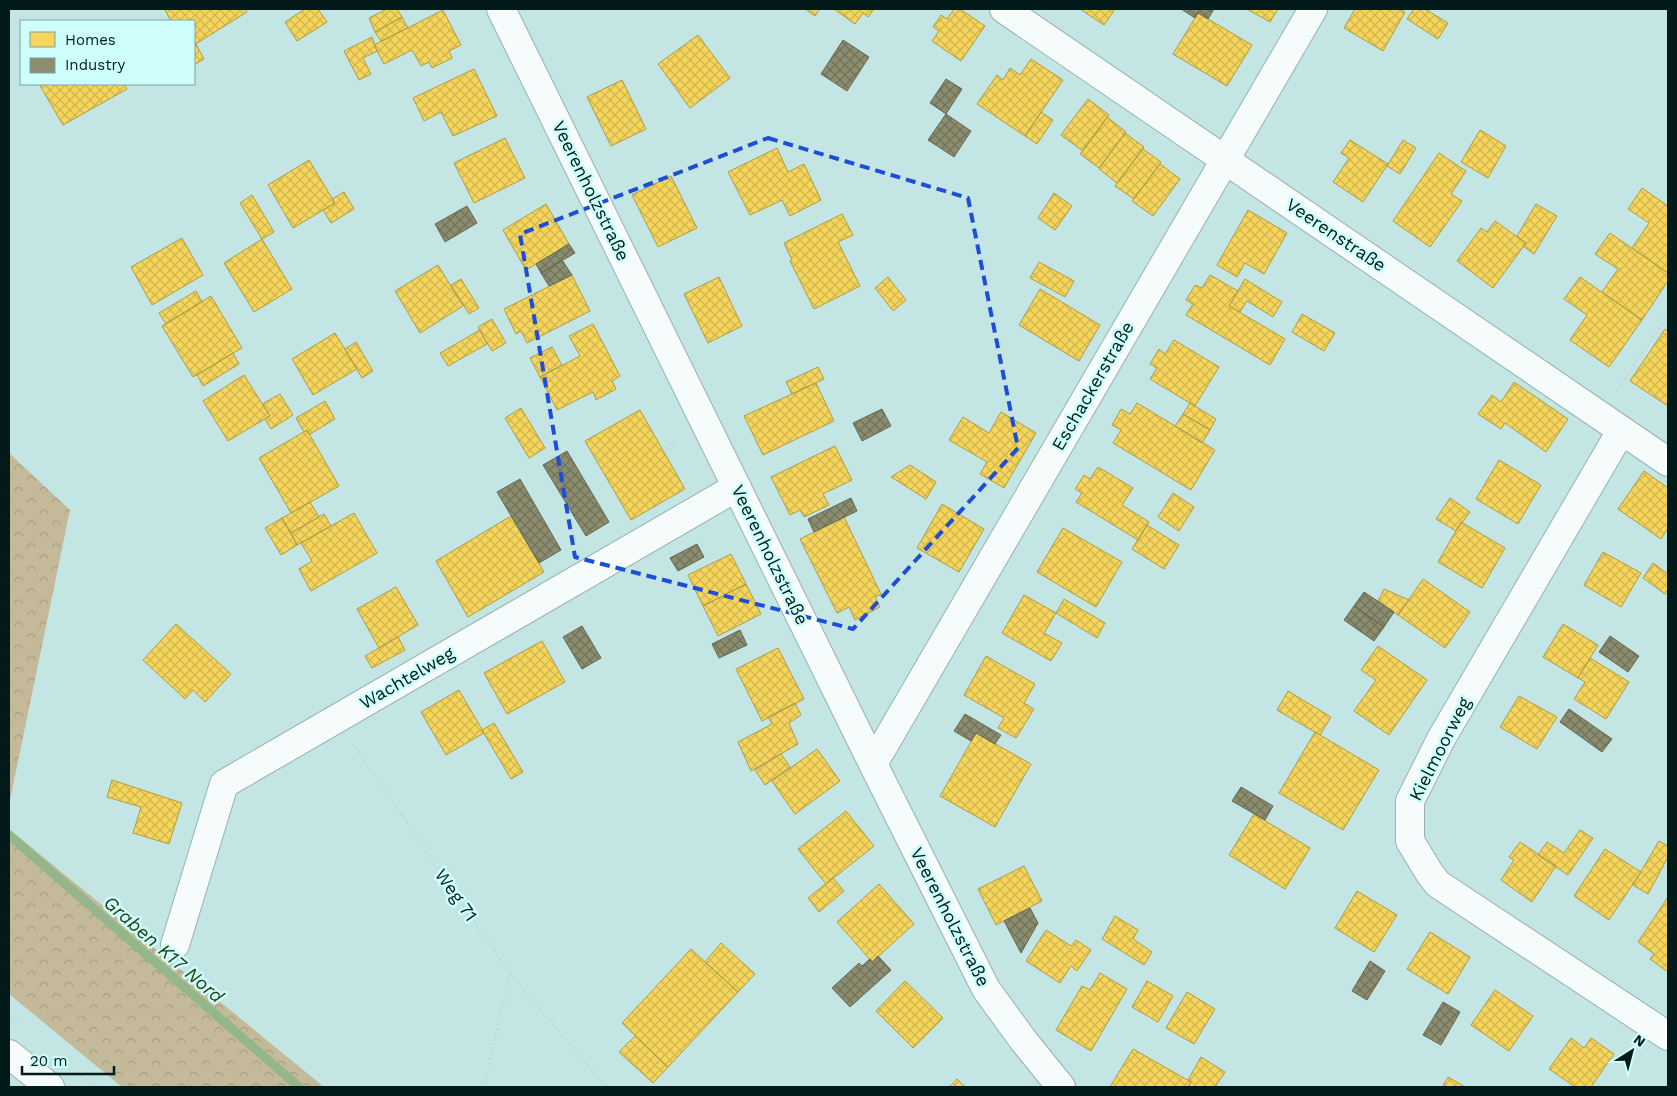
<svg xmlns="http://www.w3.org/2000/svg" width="1677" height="1096" font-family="'Work Sans',sans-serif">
	<defs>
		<pattern id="forest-crowns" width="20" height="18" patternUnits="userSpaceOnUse" patternTransform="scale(1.25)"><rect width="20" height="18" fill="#c4ba99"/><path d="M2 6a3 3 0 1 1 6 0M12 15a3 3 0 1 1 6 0" fill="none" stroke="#a79f83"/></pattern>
		<pattern id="homes-cross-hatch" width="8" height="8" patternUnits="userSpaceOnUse" patternTransform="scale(1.25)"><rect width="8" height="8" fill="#f6d55c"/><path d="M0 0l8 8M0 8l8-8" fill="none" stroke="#d1b64f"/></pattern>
		<pattern id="industry-cross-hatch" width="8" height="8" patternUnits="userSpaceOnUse" patternTransform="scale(1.25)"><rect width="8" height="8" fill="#8c8c6e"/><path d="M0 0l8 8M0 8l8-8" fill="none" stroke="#70725a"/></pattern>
	</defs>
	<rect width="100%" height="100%" fill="#c3e5e4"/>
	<!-- forest -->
	<path fill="url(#forest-crowns)" d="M9 453 70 510 9 805Z
		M9 829 324 1087H122L9 994Z"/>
	<!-- homes -->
	<path fill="url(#homes-cross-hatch)" stroke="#ad9d48" d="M167 9H245L247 12 194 45V21H171L165 10Z
		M305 9H318L327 22 297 41 285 22Z
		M387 9H397L402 17 375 32 369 18Z
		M805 9H820L815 16Z
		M834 9H874L868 17 863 13 855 24Z
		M954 9H960L985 26 961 61 932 41 939 31 933 27 941 15 947 19Z
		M1080 9H1115L1104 25Z
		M1247 9H1278L1270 22Z
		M1355 9H1399L1405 12 1383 51 1344 28Z
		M1414 9H1425L1448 23 1438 39 1407 19Z
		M443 10 461 45 449 51 452 58 432 68 429 62 421 66 412 50 384 64 374 45Z
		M1198 13 1252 45 1227 86 1173 54Z
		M402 17 408 28 381 41 375 32Z
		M698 35 730 78 690 108 658 64Z
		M372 37 377 51 363 58 371 74 359 80 344 51Z
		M196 44 204 59 194 65V45Z
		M1031 59 1063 80 1025 136 977 104 997 75 1003 80 1010 68 1020 75Z
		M474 69 497 116 453 136 441 112 424 121 413 98Z
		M622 80 646 129 611 146 587 97Z
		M39 84H124L127 89 63 125Z
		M1088 99 1109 115 1083 151 1061 135Z
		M1041 112 1053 120 1037 144 1025 136Z
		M1107 117 1126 132 1099 168 1080 154Z
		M1480 130 1506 146 1488 178 1461 162Z
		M1125 133 1144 147 1117 183 1099 169Z
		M505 138 525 178 474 203 454 163Z
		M1350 140 1388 164 1363 202 1333 182 1349 158 1341 153Z
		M1403 140 1416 148 1400 174 1387 166Z
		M777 148 788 172 804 164 821 200 790 216 782 200 750 215 728 172Z
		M1143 149 1161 162 1134 199 1115 186Z
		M1439 153 1466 171 1451 194 1462 201 1430 247 1393 221Z
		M309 160 335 203 293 228 268 185Z
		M1160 164 1180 179 1153 216 1132 201Z
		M671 176 697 228 658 247 632 195Z
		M1642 188 1668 206V273L1632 248 1649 223 1628 209Z
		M344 192 354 209 331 223 323 210 335 203 332 199Z
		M1054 193 1072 206 1055 230 1038 218Z
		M252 195 274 232 262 239 240 203Z
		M546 204 569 244 526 270 503 230Z
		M1536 204 1557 216 1534 254 1523 246 1526 243 1517 236Z
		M1248 210 1287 233 1264 274 1245 263 1237 277 1217 265Z
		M842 214 853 235 838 242 860 286 814 309 790 261 792 260 784 243Z
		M1495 221 1526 243 1493 288 1457 261 1481 228 1487 232Z
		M1610 233 1668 273V281L1642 320 1602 292 1618 269 1595 254Z
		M182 238 203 275 152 305 131 267Z
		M262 239 292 289 254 312 224 263Z
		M1039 262 1074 281 1065 297 1030 278Z
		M438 265 463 306 420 333 395 291Z
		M572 275 590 311 527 343 521 331 516 334 504 309Z
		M1210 275 1238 291 1229 306 1285 339 1270 365 1186 315 1193 304 1186 300 1195 285 1202 288Z
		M719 277 742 326 708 343 684 294Z
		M888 277 906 300 893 311 875 288Z
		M1580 277 1642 320 1609 367 1570 340 1587 315 1564 299Z
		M461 279 479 308 469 314 451 285Z
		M1245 279 1282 302 1273 317 1247 301 1240 312 1229 306Z
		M1040 289 1100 325 1079 361 1019 325Z
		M196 291 202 302 166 324 159 313Z
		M211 296 242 348 193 377 162 326Z
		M1302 314 1335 333 1324 351 1292 332Z
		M492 319 506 343 492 351 478 327Z
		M593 324 620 376 612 381 616 389 596 400 593 392 557 410 540 377 580 356 569 336Z
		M1665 329 1668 332V406L1630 381Z
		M480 330 487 344 448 366 440 353Z
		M335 333 357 369 313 395 292 359Z
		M1174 340 1219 367 1195 406 1150 379 1157 368 1150 364 1159 349 1165 354Z
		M356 342 373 371 362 378 345 349Z
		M552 347 562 365 540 377 530 358Z
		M233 353 239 364 203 386 197 375Z
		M818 367 824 379 792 394 786 382Z
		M244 375 270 416 228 441 203 401Z
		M1514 382 1568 419 1546 452 1505 423 1501 429 1478 414 1492 395 1501 402Z
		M816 383 834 421 763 455 744 416Z
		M280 394 293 415 271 429 265 419 270 416 262 404Z
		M325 401 335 419 310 434 307 430 304 432 296 418Z
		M1137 403 1215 450 1191 490 1113 443 1121 430 1112 425 1121 409 1130 414Z
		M1190 403 1216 419 1210 430 1183 414Z
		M521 408 545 448 529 458 505 418Z
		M640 410 685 489 631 520 585 441Z
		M1001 412 1036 433 1004 488 980 474 987 462 949 440 963 417 989 433Z
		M1183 414 1210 430 1202 443 1175 426Z
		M307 430 339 486 291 513 259 458Z
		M835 446 852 480 823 494 829 505 804 517 800 510 790 515 771 477Z
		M1499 460 1541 485 1518 524 1476 499Z
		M910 465 936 482 926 499 891 477Z
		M1098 467 1133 488 1122 505 1149 522 1138 540 1076 502 1082 493 1075 489 1084 475 1090 479Z
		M1644 471 1668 488V528L1661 539 1618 509Z
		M1173 493 1194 507 1179 531 1158 517Z
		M1450 498 1470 512 1456 531 1436 519Z
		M310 502 319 517 291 533 282 518Z
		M942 504 984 529 959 572 917 548Z
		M354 513 377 553 311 591 299 569 312 561 301 543Z
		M324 514 331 526 297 545 291 533Z
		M511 516 544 572 468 617 436 561Z
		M844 517 881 594 875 597 880 607 855 620 849 607 837 613 800 539Z
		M282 518 297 545 281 555 265 528Z
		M1461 522 1505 548 1482 588 1438 562Z
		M1147 525 1179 545 1164 569 1132 549Z
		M1063 528 1122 562 1096 607 1037 572Z
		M1603 552 1641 573 1621 607 1584 585Z
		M731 554 746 584 703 606 688 575Z
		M1653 563 1668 574V589L1665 594 1643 578Z
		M1423 579 1470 612 1445 648 1398 615Z
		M746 584 761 614 718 636 703 606Z
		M396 587 418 625 379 648 357 609Z
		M1384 589 1409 600 1398 615 1378 601Z
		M1024 595 1056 613 1044 633 1062 643 1051 661 1002 633Z
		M1064 599 1105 623 1097 638 1056 613Z
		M176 624 231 674 205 702 193 690 185 699 143 660Z
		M1563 624 1598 645 1578 678 1543 657Z
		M398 637 405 650 372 668 365 656Z
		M542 641 565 682 507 714 484 673Z
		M1378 646 1427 680 1389 735 1354 711 1376 680 1361 670Z
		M778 648 804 699 762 721 736 669Z
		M986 656 1035 684 1024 703 1034 709 1016 738 998 728 1004 718 964 695Z
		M1590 658 1629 682 1606 719 1574 699 1585 682 1578 678Z
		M459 690 484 733 446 755 421 712Z
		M1288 691 1331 717 1320 735 1277 710Z
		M1519 696 1557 717 1537 749 1500 727Z
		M795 703 801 715 789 723 798 744 751 771 738 742 772 724 768 717Z
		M494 723 523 772 511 779 482 730Z
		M1315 732 1379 770 1343 830 1279 793Z
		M976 733 1031 764 995 827 940 796Z
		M817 749 840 781 795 814 772 781Z
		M781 754 790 767 765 785 755 770Z
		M112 780 182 803 169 844 133 833 141 807 107 797Z
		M846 811 874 846 826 884 798 849Z
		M1254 814 1310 848 1285 889 1229 855Z
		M1580 830 1593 838 1568 875 1538 855 1547 842 1564 853Z
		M1659 841 1668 846V857L1648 894 1633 885Z
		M1520 842 1556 866 1532 902 1501 880 1514 860 1509 857Z
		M1605 849 1641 872 1609 920 1574 896Z
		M1024 866 1042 901 996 925 978 889Z
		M833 878 844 891 819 912 808 898Z
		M879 884 914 924 872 962 837 922Z
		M1357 891 1397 915 1374 952 1335 928Z
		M1668 897V972L1650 959 1654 954 1638 942Z
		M1115 916 1138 930 1133 939 1152 952 1144 965 1102 939Z
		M1046 930 1071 946 1076 940 1091 950 1077 971 1071 966 1060 983 1026 961Z
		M1430 932 1470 957 1448 994 1407 969Z
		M721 943 755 974 738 992 705 962Z
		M691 949 738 992 668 1067 622 1023Z
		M1100 973 1127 989 1091 1051 1056 1030 1082 986 1090 990Z
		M905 981 943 1018 913 1048 876 1011Z
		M1147 981 1173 996 1158 1022 1132 1007Z
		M1495 990 1533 1016 1509 1051 1471 1025Z
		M1187 992 1215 1009 1194 1044 1166 1028Z
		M635 1036 668 1067 653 1083 619 1052Z
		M1571 1038 1584 1048 1591 1038 1614 1054 1591 1087H1575L1549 1069Z
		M1133 1049 1191 1082 1188 1087H1110Z
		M1201 1057 1225 1072 1215 1087H1188L1191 1082 1188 1080Z
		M1448 1077 1465 1087H1442Z
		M957 1079 965 1087H949Z"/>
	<!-- industry -->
	<path fill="url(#industry-cross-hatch)" stroke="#636a55" d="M1181 9H1214L1208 19 1198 13 1195 18Z
		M843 40 869 57 847 91 821 74Z
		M946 79 962 89 946 114 930 103Z
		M946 114 971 131 954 157 928 140Z
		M467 206 477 223 445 242 435 224Z
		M569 244 575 253 541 273 536 264Z
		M562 260 572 275 549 286 541 273Z
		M882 409 891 426 862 441 853 423Z
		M567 451 609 522 586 536 543 465Z
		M520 479 561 550 539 563 497 492Z
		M851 498 857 511 814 532 808 519Z
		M697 544 704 557 678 571 670 558Z
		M1364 592 1394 612 1384 627 1354 606Z
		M1354 606 1384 627 1374 641 1344 620Z
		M582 626 601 658 582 669 563 637Z
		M740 630 747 645 719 658 712 644Z
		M1610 636 1639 656 1628 672 1599 652Z
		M1569 709 1612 739 1602 752 1560 722Z
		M965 714 1001 735 995 744 976 733 971 741 954 731Z
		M1241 787 1273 806 1265 820 1232 801Z
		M1030 908 1038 923 1021 953 1004 921Z
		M878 956 891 970 850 1007 832 988 859 963 862 966 870 959 872 962Z
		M1370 961 1385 971 1367 1000 1352 991Z
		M1443 1002 1460 1012 1441 1045 1423 1035Z"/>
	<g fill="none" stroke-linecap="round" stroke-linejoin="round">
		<!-- stream -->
		<path stroke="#93b68a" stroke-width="9" d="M9 835 299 1087"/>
		<defs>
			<path id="street" d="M501 9 873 764 986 989 1023 1040 1061 1087
				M1004 9 1668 462
				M1621 431 1441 739 1410 801V841L1430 874 1438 884 1668 1036
				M873 764 1313 9
				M175 945 224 784 737 487"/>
			<path id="secondary" d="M9 1054 50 1087"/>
		</defs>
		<!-- street casing -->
		<use href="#street" stroke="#98b2b1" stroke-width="30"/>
		<!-- secondary casing -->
		<use href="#secondary" stroke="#98b2b1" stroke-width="30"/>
		<!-- path -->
		<path stroke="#c6cfcf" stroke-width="3" stroke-dasharray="1 4" stroke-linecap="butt" d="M1617 391 1668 314
			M667 448 679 439
			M353 744 510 974 484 1087
			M511 974 606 1087
			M9 1017 18 1024
			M77 1073 95 1087"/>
		<!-- street -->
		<use href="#street" stroke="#f6fbfb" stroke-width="28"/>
		<!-- secondary -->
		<use href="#secondary" stroke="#f6fbfb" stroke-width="28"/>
	</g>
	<!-- marked area -->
	<path fill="none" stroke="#1d4ed8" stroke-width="4" stroke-dasharray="10 6" stroke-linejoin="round" d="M768 138 968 198 1018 448 853 629 575 557 520 234Z"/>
	<g text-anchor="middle" stroke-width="5" stroke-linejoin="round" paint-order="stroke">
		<!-- street labels -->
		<g font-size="18" fill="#021b1a" stroke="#cdfefc">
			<text transform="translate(591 191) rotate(64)" y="6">Veerenholzstraße</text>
			<text transform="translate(1336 235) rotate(34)" y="6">Veerenstraße</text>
			<text transform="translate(1093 386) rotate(-60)" y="6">Eschackerstraße</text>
			<text transform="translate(770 555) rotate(64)" y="6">Veerenholzstraße</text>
			<text transform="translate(407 678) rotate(-30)" y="6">Wachtelweg</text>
			<text transform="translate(1440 749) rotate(-63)" y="6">Kielmoorweg</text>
			<text transform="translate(456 895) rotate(55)" y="6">Weg 71</text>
			<text transform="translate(950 917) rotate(63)" y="6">Veerenholzstraße</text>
		</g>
		<!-- water labels -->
		<g font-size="19" font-style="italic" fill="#273e11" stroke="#cdfefc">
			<text transform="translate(164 949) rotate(41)" y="7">Graben K17 Nord</text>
		</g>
	</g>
	<!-- border -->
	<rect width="1677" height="1096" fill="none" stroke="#021b1a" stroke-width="20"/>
	<!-- legend -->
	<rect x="20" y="20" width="175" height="65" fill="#cdfefc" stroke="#7ca3a2"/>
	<rect x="30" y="32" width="25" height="15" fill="#f6d55c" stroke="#7ca3a2"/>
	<text x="65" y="45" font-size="15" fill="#021b1a">Homes</text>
	<rect x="30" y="58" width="25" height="15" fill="#8c8c6e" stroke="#7ca3a2"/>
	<text x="65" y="70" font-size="15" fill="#021b1a">Industry</text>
	<!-- north arrow -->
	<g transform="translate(1632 1051) rotate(36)" stroke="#cdfefc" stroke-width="4" paint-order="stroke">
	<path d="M0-4L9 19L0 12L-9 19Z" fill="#021b1a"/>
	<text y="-8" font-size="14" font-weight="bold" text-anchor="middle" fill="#021b1a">N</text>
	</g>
	<!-- scale -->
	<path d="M22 1066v8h92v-8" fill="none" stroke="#021b1a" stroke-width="2.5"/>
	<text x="30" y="1066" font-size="15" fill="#021b1a" stroke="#cdfefc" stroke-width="4" paint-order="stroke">20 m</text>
</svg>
